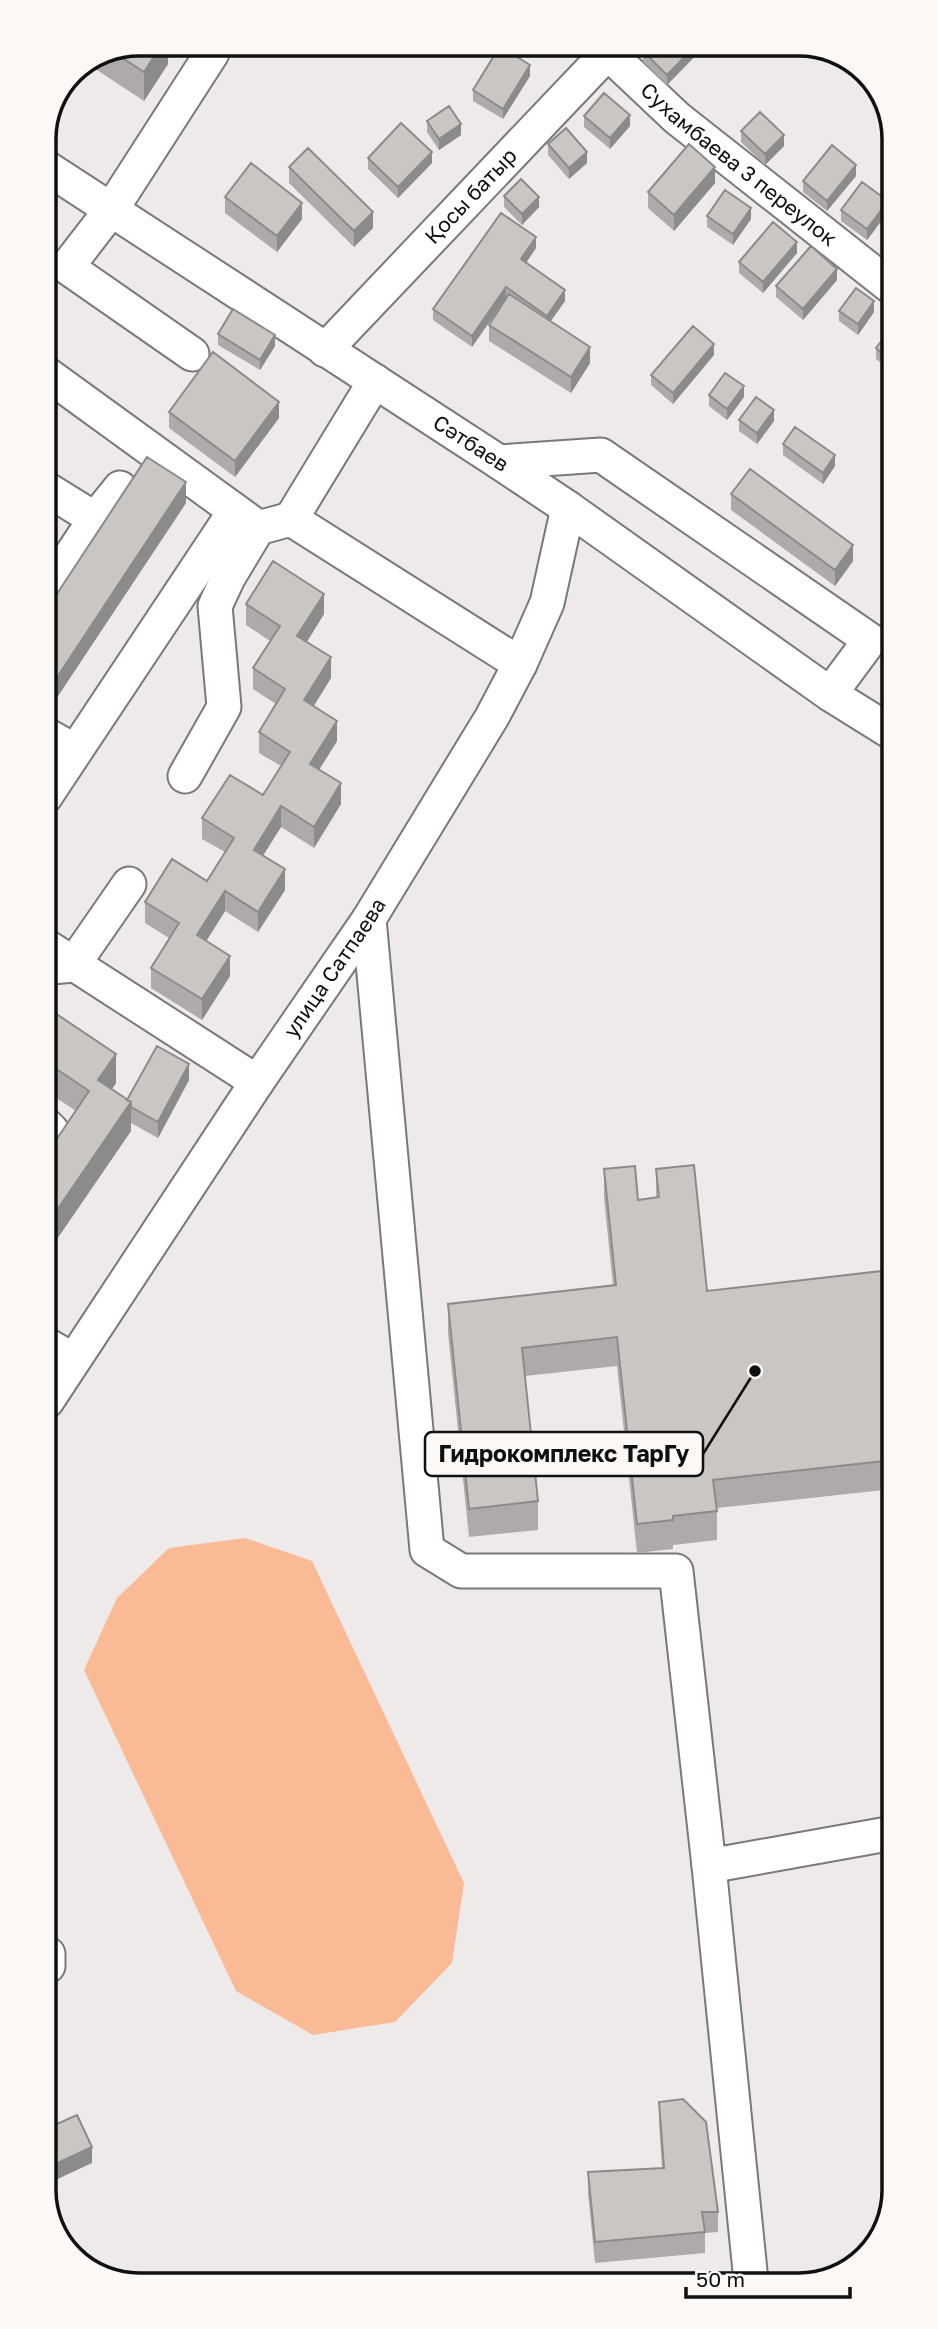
<svg xmlns="http://www.w3.org/2000/svg" width="938" height="2329" font-family="'Golos Text',sans-serif">
	<rect width="100%" height="100%" fill="#eeeae9"/>
	<!-- green -->
	<path fill="#faba96" d="M245 1538 312 1561 464 1883 452 1963 395 2022 313 2035 236 1991 84 1670 117 1598 169 1548Z"/>
	<g fill="none" stroke-linecap="round" stroke-linejoin="round">
		<defs>
			<g id="minor">
				<path id="s1" d="M590 44 607 52 677 118 890 286"/>
				<path id="s2" d="M44 166 499 462 568 508 830 694 891 732"/>
				<path id="s3" d="M325 350 616 44"/>
				<path d="M192 354 67 267 111 210 212 53 209 44"/>
				<path d="M44 372 252 523"/>
				<path d="M499 462 601 455 870 640 830 694"/>
				<path d="M45 488 95 519"/>
				<path d="M291 519 520 664"/>
				<path d="M45 595 95 519 120 488"/>
				<path d="M45 734 75 751"/>
				<path d="M185 776 224 707 215 606 228 578 258 528 291 519 375 381"/>
				<path d="M45 797 235 511"/>
				<path d="M369 919 427 1550 461 1571H676L709 1866"/>
				<path d="M46 946 257 1082"/>
				<path d="M52 967 73 965 129 884"/>
				<path d="M46 1125 52 1131 46 1144"/>
				<path d="M47 1345 73 1360"/>
				<path id="s4" d="M47 1401 257 1082 369 919 492 717 520 664 547 603 568 508"/>
				<path d="M48 1954V1966"/>
				<path d="M751 2281 709 1866 893 1833"/>
			</g>
		</defs>
		<!-- minor casing -->
		<use href="#minor" stroke="#7b7877" stroke-width="37"/>
		<!-- minor -->
		<use href="#minor" stroke="#fff" stroke-width="33"/>
	</g>
	<!-- wall -->
	<path fill="#adaaa9" d="M139 44H168V64L144 101 88 64Z
		M246 44H265L259 52Z
		M704 44V47L667 85 643 62V51Z
		M530 76 503 119 473 101V90Z
		M584 116 630 126 610 149 584 127Z
		M427 121 461 135 439 150 427 132Z
		M741 131 784 146 765 165 741 142Z
		M548 144 587 163 569 179 548 155Z
		M368 158 432 163 398 198 368 169Z
		M289 167 373 228 354 247 289 183Z
		M856 176 827 211 803 192V181Z
		M715 183 674 231 648 208V192Z
		M504 196 539 207 522 225 504 207Z
		M225 197 302 219 277 252 225 213Z
		M841 210 888 212 867 240 841 221Z
		M707 216 751 219 733 245 707 227Z
		M536 248 526 263 565 301 551 321 590 363 571 393 489 341V325L505 299 472 347 433 320V309Z
		M797 253 763 293 739 273V262Z
		M837 280 803 320 776 297V286Z
		M839 311 874 312 858 335 839 321Z
		M890 330V370L876 359V348Z
		M218 334 275 346 260 370 218 345Z
		M714 355 673 404 651 385V375Z
		M709 395 744 397 727 420 709 406Z
		M169 412 279 418 235 477 169 428Z
		M739 420 774 421 757 444 739 431Z
		M783 444 835 466 823 484 783 455Z
		M731 494 853 561 835 586 731 510Z
		M186 503 52 705 45 701V612Z
		M246 604 324 614 307 642 331 678 314 706 337 741 319 770 341 804 314 848 281 827 263 855 285 890 258 932 225 911 206 941 230 976 202 1020 151 988V968L169 938 145 923V902L207 881 225 852 202 839V818L263 795 281 766 259 753V732L276 704 253 689V668L270 641 246 625Z
		M46 1007 116 1083 112 1089 127 1100 189 1080 158 1138 131 1123V1131L46 1255V1155L76 1111 46 1091Z
		M604 1169 638 1200 656 1198V1169L707 1291 887 1271 886 1231 892 1230 893 1489 717 1508V1540L673 1545V1549L637 1553 617 1366 525 1376 538 1501V1530L469 1537 448 1333V1304L613 1285 604 1198Z
		M659 2102 718 2212V2232L705 2233V2253L595 2263 588 2193V2172L662 2168 659 2122Z"/>
	<!-- shaded-wall -->
	<path fill="#8d8b89" d="M162 44H168V64L144 101V72Z
		M259 44H265L259 52Z
		M697 44H704V47L667 85V75Z
		M530 65V76L503 119V109Z
		M630 115V126L610 149V138Z
		M461 124V135L439 150V139Z
		M784 135V146L765 165V154Z
		M432 152V163L398 198V187Z
		M587 152V163L569 179V168Z
		M856 165V176L827 211V201Z
		M715 167V183L674 231V215Z
		M539 197V207L522 225V214Z
		M888 201V212L867 240V229Z
		M302 203V219L277 252V236Z
		M751 208V219L733 245V234Z
		M373 212V228L354 247V231Z
		M536 237V248L521 270V259Z
		M797 242V253L763 293V282Z
		M837 269V280L803 320V309Z
		M506 287V298L472 347V336Z
		M565 290V301L547 326V316Z
		M874 301V312L858 335V324Z
		M275 335V346L260 370V360Z
		M714 344V355L673 404V393Z
		M590 347V363L571 393V377Z
		M744 386V397L727 420V409Z
		M279 402V418L235 477V461Z
		M774 410V421L757 444V433Z
		M835 455V466L823 484V473Z
		M186 482V503L52 705V685Z
		M853 545V561L835 586V570Z
		M324 594V614L297 657V636Z
		M331 657V678L304 721V700Z
		M337 721V741L310 784V764Z
		M341 783V804L314 848V827Z
		M281 806V827L254 870V850Z
		M285 869V890L258 932V912Z
		M225 891V911L197 956V935Z
		M230 956V976L202 1020V999Z
		M116 1054V1083L98 1109V1080Z
		M189 1064V1080L158 1138V1122Z
		M131 1102V1131L46 1255V1226Z
		M92 2147V2163L49 2183V2167Z"/>
	<!-- building -->
	<path fill="#c9c6c4" stroke="#8d8b89" stroke-width="2" d="M139 44H162L144 72 115 53Z
		M650 44H697L667 75 643 51Z
		M500 46 530 65 503 109 473 90Z
		M604 93 630 115 610 138 584 116Z
		M449 106 461 124 439 139 427 121Z
		M760 112 784 135 765 154 741 131Z
		M401 123 432 152 398 187 368 158Z
		M566 128 587 152 569 168 548 144Z
		M689 144 715 167 674 215 648 192Z
		M832 145 856 165 827 201 803 181Z
		M308 148 373 212 354 231 289 167Z
		M251 163 302 203 277 236 225 197Z
		M521 179 539 197 522 214 504 196Z
		M862 182 888 201 867 229 841 210Z
		M725 190 751 208 733 234 707 216Z
		M501 213 536 237 521 259 565 290 547 316 506 287 472 336 433 309Z
		M773 222 797 242 763 282 739 262Z
		M811 246 837 269 803 309 776 286Z
		M856 288 874 301 858 324 839 311Z
		M509 294 590 347 571 377 489 325Z
		M233 309 275 335 260 360 218 334Z
		M693 326 714 344 673 393 651 375Z
		M890 330V360L876 348Z
		M213 352 279 402 235 461 169 412Z
		M725 373 744 386 727 409 709 395Z
		M756 397 774 410 757 433 739 420Z
		M795 427 835 455 823 473 783 444Z
		M147 457 186 482 52 685 45 680V612Z
		M750 469 853 545 835 570 731 494Z
		M273 561 324 594 297 636 331 657 304 700 337 721 310 764 341 783 314 827 281 806 254 850 285 869 258 912 225 891 197 935 230 956 202 999 151 968 179 923 145 902 172 859 207 881 234 838 202 818 230 775 263 795 290 752 259 732 285 689 253 668 280 626 246 604Z
		M46 1007 116 1054 98 1080 131 1102 46 1226V1155L89 1091 46 1062Z
		M157 1046 189 1064 158 1122 131 1107V1102L127 1100Z
		M694 1165 707 1291 890 1270 886 1231 892 1230 893 1460 713 1480 717 1511 673 1516V1520L637 1524 617 1337 522 1348 538 1501 469 1509 448 1304 616 1285 604 1169 635 1166 638 1200 659 1197 656 1169Z
		M683 2099 706 2122 718 2212H702L705 2232 595 2242 588 2172 664 2168 659 2102Z
		M77 2115 92 2147 49 2167 48 2128Z"/>
	<g text-anchor="middle" stroke-width="6" stroke-linejoin="round" paint-order="stroke">
		<!-- street labels -->
		<g font-size="21" fill="#111010" stroke="#fbf8f6">
			<text dy="7" stroke="none"><textPath href="#s1" startOffset="192">Сухамбаева 3 переулок</textPath></text>
			<text dy="7" stroke="none"><textPath href="#s3" startOffset="212">Қосы батыр</textPath></text>
			<text dy="7" stroke="none"><textPath href="#s2" startOffset="509">Сәтбаев</textPath></text>
			<text dy="7" stroke="none"><textPath href="#s4" startOffset="520">улица Сатпаева</textPath></text>
		</g>
	</g>
	<!-- crop -->
	<path d="M0 0H938V2329H0ZM139 56H799A83 83 0 0 1 882 139V2190A83 83 0 0 1 799 2273H139A83 83 0 0 1 56 2190V139A83 83 0 0 1 139 56Z" fill="#fbf8f6" fill-rule="evenodd"/>
	<path fill="none" stroke="#111010" stroke-width="3.5" d="M139 56H799A83 83 0 0 1 882 139V2190A83 83 0 0 1 799 2273H139A83 83 0 0 1 56 2190V139A83 83 0 0 1 139 56Z"/>
	<!-- callouts -->
	<path fill="none" stroke="#111010" stroke-width="2.5" d="M755 1371L703 1454"/>
	<circle fill="#111010" stroke="#fbf8f6" stroke-width="2.5" cx="755" cy="1371" r="7"/>
	<rect fill="#fbf8f6" stroke="#111010" stroke-width="2.5" x="425" y="1432" width="278" height="44" rx="7"/>
	<g font-size="23" text-anchor="middle" font-weight="bold" fill="#111010">
		<text x="564" y="1462">Гидрокомплекс ТарГу</text>
	</g>
	<!-- scale -->
	<path d="M686 2287v10h164v-10" fill="none" stroke="#111010" stroke-width="3.5"/>
	<text x="696" y="2287" font-size="21" fill="#111010" stroke="#fbf8f6" stroke-width="5" paint-order="stroke">50 m</text>
</svg>
